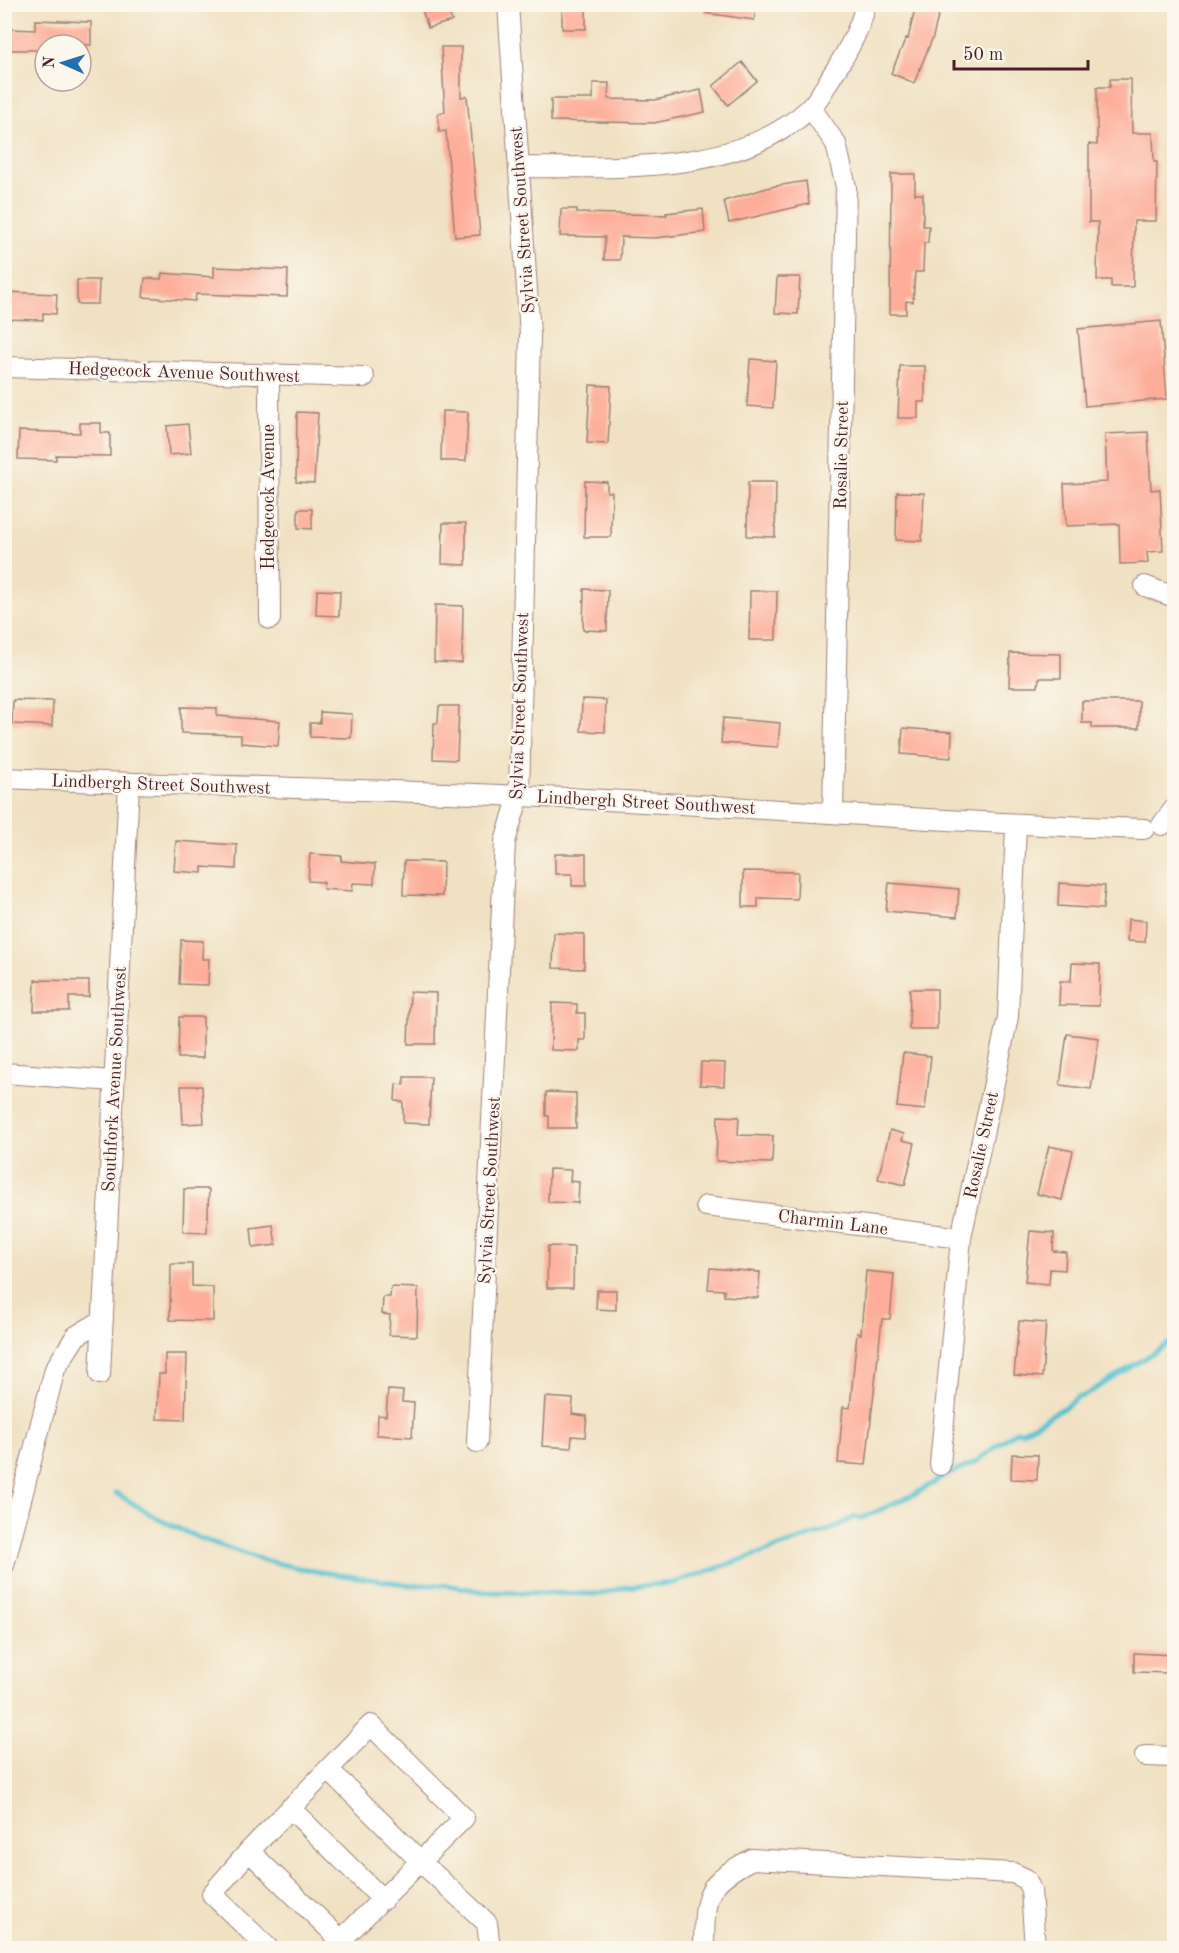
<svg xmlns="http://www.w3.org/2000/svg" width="1179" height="1953" font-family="'Old Standard TT',serif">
	<rect width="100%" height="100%" fill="#fbf7ec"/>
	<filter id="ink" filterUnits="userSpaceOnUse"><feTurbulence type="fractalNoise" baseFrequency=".0167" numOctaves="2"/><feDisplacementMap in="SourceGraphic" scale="12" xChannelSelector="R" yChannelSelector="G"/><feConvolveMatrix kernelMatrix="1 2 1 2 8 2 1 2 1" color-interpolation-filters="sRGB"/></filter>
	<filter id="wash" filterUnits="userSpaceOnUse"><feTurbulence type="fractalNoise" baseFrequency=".008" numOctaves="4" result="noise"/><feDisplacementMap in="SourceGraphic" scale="24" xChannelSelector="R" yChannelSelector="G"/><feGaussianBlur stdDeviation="1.35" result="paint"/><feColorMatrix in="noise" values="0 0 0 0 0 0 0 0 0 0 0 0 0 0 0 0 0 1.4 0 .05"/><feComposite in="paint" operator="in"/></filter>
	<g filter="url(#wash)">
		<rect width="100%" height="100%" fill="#f0e1c2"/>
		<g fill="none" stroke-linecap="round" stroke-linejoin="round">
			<!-- stream -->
			<path stroke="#55c0d0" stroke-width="5" d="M116 1493 160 1520 199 1538 263 1560 308 1570 411 1585H447L486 1592 600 1594 627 1587 673 1583 832 1529 855 1517 862 1518 915 1494 949 1474 976 1462 1016 1431 1021 1432 1067 1406 1077 1397 1084 1396 1174 1340"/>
		</g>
		<g id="blocks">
			<!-- building -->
			<path fill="#fdad99" d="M420 4H446L452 21 428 28Z
				M562 4H586V29H562Z
				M706 4H757L754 20 705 13Z
				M916 4H941L933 37 914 83 891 73 906 38 908 39Z
				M35 20 91 22V45H45V50H10V29L35 30Z
				M441 47H461V97L467 96 480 235 455 237 446 131 439 132 438 113 445 112Z
				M742 62 757 81 728 105 713 86Z
				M1110 79H1131L1132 133H1153L1154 162H1157L1156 221H1134L1133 287H1111V280H1097L1098 222H1089V144L1097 145V87H1110Z
				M593 83H609L608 99 655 100 701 90 705 112 654 123 551 121V99H593Z
				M891 174H915V194H923V226H929L928 243H924L923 272H915L913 302 906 301V314H890Z
				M806 181 809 204 729 223 724 201 770 187Z
				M561 209H577V213L667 215 666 213 703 209 705 232 655 238 621 237 620 260H604L605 237 560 236Z
				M214 267 288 270 287 297 196 294 195 301 143 297 145 278 161 279 162 273 214 277Z
				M777 277H800L798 314 775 313Z
				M77 280H99L98 304H77Z
				M4 292 57 294 56 314 43 313V320L4 319Z
				M1161 321 1167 399 1085 406 1078 329Z
				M750 359 776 361 773 408 747 406Z
				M900 366H925V402H918V418H898Z
				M590 385 611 386 608 444 587 443Z
				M442 411 468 412 466 461H441Z
				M297 412 318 413 314 483 296 482Z
				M80 423H101V433H110V456L56 455V460L18 459 19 431 80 433Z
				M188 424 191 453 169 455 167 426Z
				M1148 432 1151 490 1160 489 1163 551 1147 552 1148 563 1120 564 1119 524 1066 526 1064 484 1107 482 1105 434Z
				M585 481 607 482V492H612L611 537H584Z
				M748 482H776L775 537 747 536Z
				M897 492 924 493 922 541 896 540Z
				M298 509H312V529L298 528Z
				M443 523H466V565L442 564Z
				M584 589 608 590 607 631 583 630Z
				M317 590 340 591 339 616 316 615Z
				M750 591H777L776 640H749Z
				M435 605 463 606 462 663 434 662Z
				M1010 653 1061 654V678H1039L1038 687H1009Z
				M582 699 606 700 605 732 581 731Z
				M13 700 53 701 52 726 12 724Z
				M1082 701H1139V728H1092V723H1082Z
				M439 706H459L457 760 433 759 434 723H438Z
				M181 707 217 708V716L280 721 278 746 241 743V735L181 733Z
				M320 712 352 714 351 738 310 737V723H320Z
				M723 718 780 723 778 747 721 743Z
				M903 728 952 732 951 758 901 754Z
				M176 841 237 845 236 869 202 867V873L174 871Z
				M310 854 342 856 341 861 375 864 374 884 353 883 352 891 323 889 324 882 308 881Z
				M555 854H586V886H572V874H555Z
				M404 861 443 862 442 896 403 895Z
				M743 871 798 872 797 899 758 898V907H743Z
				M889 883 959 889 957 917 886 911Z
				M1059 883 1105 886 1103 909 1058 906Z
				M1128 919 1146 921 1145 942 1127 941Z
				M554 933 584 934V969L553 968Z
				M181 940 203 941 202 959H209L208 985 179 984Z
				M1072 963 1100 964 1099 1006 1059 1005 1060 981H1071Z
				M35 980 89 981V997H69V1011H34Z
				M910 989H937V1029H909Z
				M410 992 436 993 435 1044H408Z
				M552 1003 577 1004V1013H585V1040H579V1051L551 1050Z
				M179 1017H203V1058H178Z
				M1067 1034 1099 1038 1091 1089 1060 1085Z
				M903 1053 931 1056 925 1110 897 1107Z
				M701 1062 725 1063 724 1086 700 1085Z
				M404 1077H431L429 1124 403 1123V1102L395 1101 396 1084 404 1085Z
				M181 1086H202L204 1123 183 1124Z
				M546 1092 576 1093V1128H549V1116H546Z
				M718 1116 739 1117 738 1135 773 1136 772 1163 716 1161Z
				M890 1130 904 1134 902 1140 915 1143 905 1185 878 1179Z
				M1049 1146 1073 1151 1062 1200 1037 1194Z
				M549 1169 571 1170 570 1181 579 1182 578 1203 548 1202Z
				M184 1189H209L207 1233 183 1232Z
				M273 1225 276 1245 253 1248 251 1228Z
				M1030 1231 1054 1233 1053 1251 1066 1252 1065 1270 1050 1269 1049 1284 1025 1282Z
				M548 1246 574 1247 573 1288H547Z
				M171 1264H192V1286L213 1287V1321L170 1320Z
				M710 1268 760 1272 758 1298 724 1296V1290L708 1289Z
				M866 1271 894 1274 890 1319H882L866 1465 838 1463 843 1407 850 1408 857 1333 861 1334Z
				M391 1287 418 1288 417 1336 389 1335 390 1315 382 1314 383 1297H390Z
				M597 1290H616V1310L596 1309Z
				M1019 1321 1046 1323 1042 1377 1014 1375Z
				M165 1354H187L185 1420 157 1419 159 1374H165Z
				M388 1390 403 1391 402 1402 414 1403 412 1437 377 1435 378 1415 386 1416Z
				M545 1397 573 1399 572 1414 587 1416 585 1437 572 1436 571 1448 542 1446Z
				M1012 1454 1038 1455 1037 1480 1011 1479Z
				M1134 1653 1174 1655V1673L1134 1672Z"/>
		</g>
	</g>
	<g filter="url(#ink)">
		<use href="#blocks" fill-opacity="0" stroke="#9d8076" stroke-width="1.5"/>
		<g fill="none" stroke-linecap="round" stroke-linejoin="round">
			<defs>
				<path id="minor" d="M811 108 836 144 846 187 833 812
					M519 167C611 167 737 176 809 109 819 100 826 85 833 74 847 53 860 29 866 4
					M4 367 364 377
					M269 375 270 619
					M1145 586 1174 597
					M4 778C176 786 348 788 520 796 728 804 936 823 1144 829
					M1162 825 1174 809
					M4 1073 114 1081
					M706 1206 961 1238
					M100 1374 129 784
					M477 1442 505 842 519 795 530 335 508 4
					M940 1465 961 1238 1008 1017 1016 825
					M4 1565 55 1369 76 1336 103 1320
					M1145 1756 1174 1757
					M328 1769 421 1862 487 1923 490 1948
					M290 1808 383 1900
					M249 1851 349 1948
					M268 1948 212 1894 249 1851 371 1725 464 1818 333 1948
					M704 1948C705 1897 702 1885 752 1859L1013 1873 1026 1879 1031 1890 1035 1948"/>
			</defs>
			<!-- minor casing -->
			<use href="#minor" stroke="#9d8076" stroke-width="22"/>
			<!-- minor -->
			<use href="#minor" stroke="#fff" stroke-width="20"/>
		</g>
	</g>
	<g text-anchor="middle" stroke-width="4.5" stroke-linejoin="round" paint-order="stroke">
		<!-- street labels -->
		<g font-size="18" fill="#4a1f2b" stroke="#fbf7ec">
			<text transform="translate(522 220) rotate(-94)" y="6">Sylvia Street Southwest</text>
			<text transform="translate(184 372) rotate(2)" y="6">Hedgecock Avenue Southwest</text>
			<text transform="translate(841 455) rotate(-89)" y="6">Rosalie Street</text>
			<text transform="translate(268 497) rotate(-90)" y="6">Hedgecock Avenue</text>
			<text transform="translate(519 706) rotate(-88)" y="6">Sylvia Street Southwest</text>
			<text transform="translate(161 784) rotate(2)" y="6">Lindbergh Street Southwest</text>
			<text transform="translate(646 802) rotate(3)" y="6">Lindbergh Street Southwest</text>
			<text transform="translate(114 1079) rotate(-87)" y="6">Southfork Avenue Southwest</text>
			<text transform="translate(981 1145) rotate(-78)" y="6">Rosalie Street</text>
			<text transform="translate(489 1190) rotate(-87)" y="6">Sylvia Street Southwest</text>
			<text transform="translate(833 1222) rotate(7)" y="6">Charmin Lane</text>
		</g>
	</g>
	<!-- margin -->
	<rect width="1179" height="1953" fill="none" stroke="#fbf7ec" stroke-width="24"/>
	<!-- north arrow -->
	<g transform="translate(63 63) rotate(273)"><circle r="28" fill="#fbf7ec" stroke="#b4a19f" stroke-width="1.5"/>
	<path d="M0-4.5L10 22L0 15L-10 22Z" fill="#1f6fb2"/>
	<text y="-9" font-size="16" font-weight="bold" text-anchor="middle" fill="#4a1f2b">N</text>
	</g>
	<!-- scale -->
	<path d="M954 60v9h134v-9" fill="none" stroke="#4a1f2b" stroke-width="3"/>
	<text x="963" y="60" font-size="18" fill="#4a1f2b" stroke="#fbf7ec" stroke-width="4.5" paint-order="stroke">50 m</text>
</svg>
